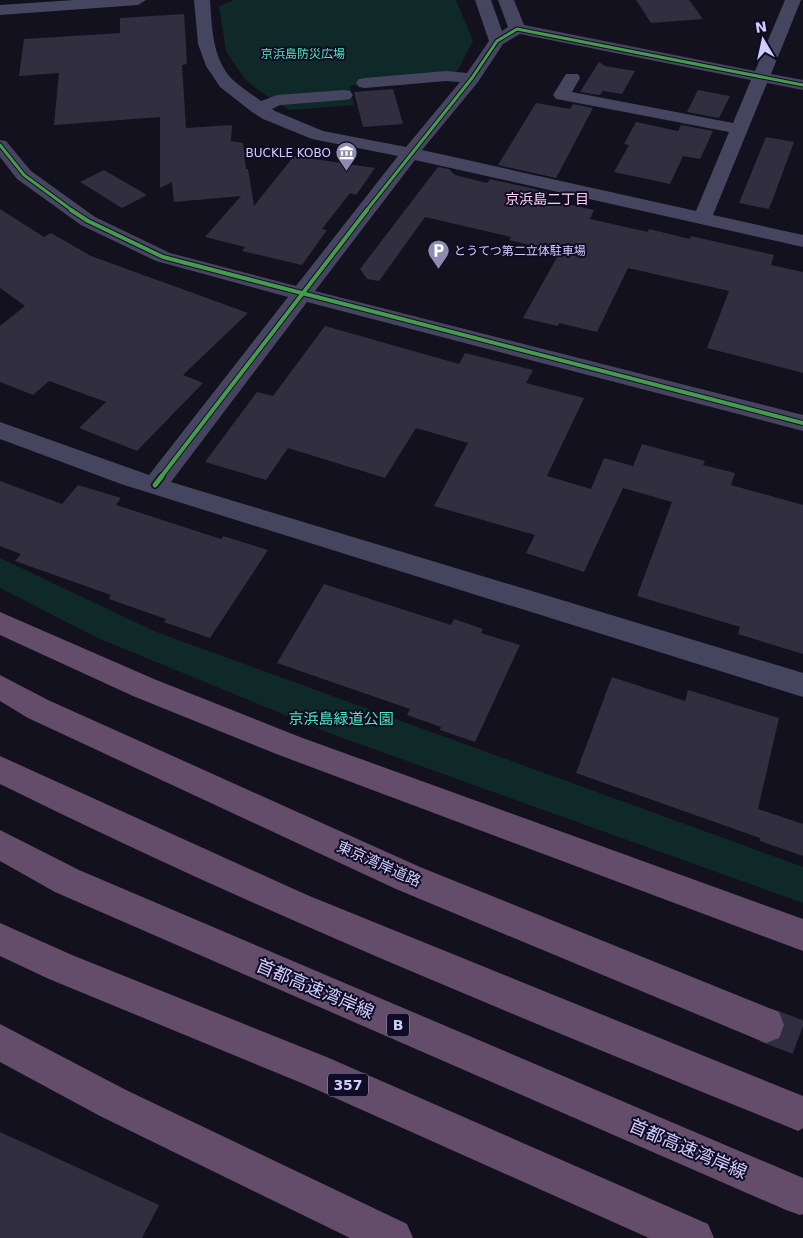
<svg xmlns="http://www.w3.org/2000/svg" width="803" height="1238" font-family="'DejaVu Sans','Noto Sans JP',sans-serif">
	<rect width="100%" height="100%" fill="#13111e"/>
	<!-- green -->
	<path fill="#0f2929" d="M234 0H456L473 41 458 70 451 78 350 86 354 105 289 110 258 90 244 78 226 51 219 6Z
		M0 558 156 632 803 867V903L329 733 100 639 0 588Z"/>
	<!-- building -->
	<path fill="#312e40" d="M636 0H689L703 19 651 23Z
		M184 14 187 64 182 65 186 128 232 125 231 141 243 143 246 169H248L254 206 294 156 375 168 356 195 350 193 322 229 327 230 302 265 242 251 245 247 205 237 241 196 174 202 172 182 160 188V117L54 125 59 73 19 76 24 39 120 33V18Z
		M599 62 605 66 635 71 622 94 603 91 600 95 580 92Z
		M393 89 403 124 363 127 354 92Z
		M698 90 730 96 719 118 687 112Z
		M536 103 570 109 573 104 593 108 556 178 498 165Z
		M636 122 678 131 681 125 713 131 700 159 683 156 670 184 614 172 629 145 624 144Z
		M766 137 794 142 769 209 739 203Z
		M438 167 449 169 455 175 487 183 490 179 548 192 544 199 594 210 590 219 648 232 649 229 690 239 691 236 774 255 771 265 803 272V373L707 348 729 291 628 268 597 332 559 323 558 326 523 318 560 252 509 240 511 237 425 217 379 281 367 279 360 269Z
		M104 170 147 195 122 208 80 182Z
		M0 209 44 237 51 233 91 256 248 313 183 375 203 383 137 451 79 428 106 402 49 381 33 395 0 382V326L25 306 0 288Z
		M325 326 459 364 465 353 533 370 526 383 584 398 547 476 591 489 604 458 633 466 642 444 705 461 703 465 735 473 731 485 803 505V654L738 634 740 627 637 596 672 502 623 488 584 572 526 553 535 535 434 506 468 443 416 428 385 478 288 448 266 480 205 462 257 392 273 396Z
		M0 481 62 504 78 485 121 498 116 505 221 539 223 536 268 550 210 638 164 622 166 619 109 599 111 595 15 561 21 554 0 546Z
		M324 584 451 625 454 619 483 629 481 633 520 645 475 742 440 730 441 727 407 715 410 709 277 663Z
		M612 677 685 701 688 690 779 718 758 809 803 824V856L760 841V838L576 773Z
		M0 1132 159 1205 142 1238H0Z"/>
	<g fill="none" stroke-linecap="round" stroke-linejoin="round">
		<!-- highway-tunnel -->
		<path stroke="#302d40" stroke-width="35" stroke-dasharray="35 18" stroke-linecap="butt" d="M766 1025 803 1039"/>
		<!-- minor -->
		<path fill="#45455f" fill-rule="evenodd" d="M74 0H146L138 5 0 15V5Z
			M194 0H210C212 27 212 58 232 79 240 87 252 94 261 101L277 95 344 90 350 91 353 95 350 99 344 100 280 105 272 109 275 111 323 131 406 147 460 82 446 81 365 88 359 87 356 83 359 79 365 78 446 71 467 73 489 41 475 0H491L502 31 508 27 498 0H514L524 25 755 71 785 0H801L771 74 803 80V90L767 83 713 215 803 235V247L415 160 315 291 803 415V431L307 302 171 482 803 673V697L121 484 0 439V422L149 475 288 297 156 261 81 225 17 179 0 157V140L6 141 31 171 95 217 170 253 296 286 398 156 312 139 263 119 252 112 220 87 206 66 198 44ZM520 34 751 80 733 123 572 92 580 78 578 74H566L553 95 556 99 562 100 729 132 696 211 422 150 478 82 503 44Z"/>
		<!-- highway -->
		<path fill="#644d6a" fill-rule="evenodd" d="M0 612 154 679 300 737 803 919V951L279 755 133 696 0 635Z
			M0 675 48 700 420 867 779 1012 784 1025 779 1038 766 1043 396 889 28 718 0 701Z
			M0 756 307 895 803 1096V1128L798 1131C529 1021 260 913 0 784Z
			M0 830 79 870 803 1178V1214L800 1215 786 1210 55 892 0 861Z
			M0 923 72 955 329 1058 708 1224 714 1238H649L304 1084 49 979 0 956Z
			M0 1024 126 1090 407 1224 413 1238H350L100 1116 0 1062Z"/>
		<defs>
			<path id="cycleway-far2" d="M0 145 24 175 73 211
				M366 211 472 78 497 41 517 29 803 85"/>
			<path id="cycleway-far1" d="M71 210 88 221 163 257 803 423
				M161 477 367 210"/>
			<path id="cycleway" d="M155 485 162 476"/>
		</defs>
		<!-- cycleway-far2 casing -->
		<use href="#cycleway-far2" stroke="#0f0c23" stroke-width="5"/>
		<!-- cycleway-far1 casing -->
		<use href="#cycleway-far1" stroke="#0f0c23" stroke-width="6"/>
		<!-- cycleway casing -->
		<use href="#cycleway" stroke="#0f0c23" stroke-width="8"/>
		<!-- cycleway-far2 -->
		<use href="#cycleway-far2" stroke="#469c4c" stroke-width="3"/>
		<!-- cycleway-far1 -->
		<use href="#cycleway-far1" stroke="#469c4c" stroke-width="4"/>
		<!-- cycleway -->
		<use href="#cycleway" stroke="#469c4c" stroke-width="5"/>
	</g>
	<!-- icons -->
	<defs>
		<symbol id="museum-pin" viewBox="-11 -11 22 30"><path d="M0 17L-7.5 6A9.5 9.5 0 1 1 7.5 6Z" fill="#8e8bb0" stroke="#0f0c23"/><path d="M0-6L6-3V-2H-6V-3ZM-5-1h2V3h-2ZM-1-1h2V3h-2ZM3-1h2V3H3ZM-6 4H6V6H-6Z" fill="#fff"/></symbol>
		<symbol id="parking-pin" viewBox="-11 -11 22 30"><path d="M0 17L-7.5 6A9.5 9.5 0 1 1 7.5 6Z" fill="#8e8bb0" stroke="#0f0c23"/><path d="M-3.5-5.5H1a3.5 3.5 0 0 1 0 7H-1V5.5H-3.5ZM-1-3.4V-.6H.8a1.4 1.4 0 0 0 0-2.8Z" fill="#fff"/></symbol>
	</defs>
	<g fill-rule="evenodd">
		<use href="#museum-pin" x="334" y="140" width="25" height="34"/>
		<use href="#parking-pin" x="426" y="238" width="25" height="34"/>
	</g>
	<g text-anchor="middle" stroke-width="4" stroke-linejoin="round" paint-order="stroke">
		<!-- far-park labels -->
		<g font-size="12" fill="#50e8bc" stroke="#0f0c23">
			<text x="303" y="58">京浜島防災広場</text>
		</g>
		<!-- far-poi labels -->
		<g font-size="12" fill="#d1cdff" stroke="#0f0c23" text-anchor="end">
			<text x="331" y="157">BUCKLE KOBO</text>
			<text x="454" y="255" text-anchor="start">とうてつ第二立体駐車場</text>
		</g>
		<!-- far-neighbourhood labels -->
		<g font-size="14" fill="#ffcff0" stroke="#0f0c23">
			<text x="547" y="204">京浜島二丁目</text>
		</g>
		<!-- shield labels -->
		<g fill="#0f0c23" stroke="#9793bd" stroke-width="1">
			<rect x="387" y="1013.5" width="22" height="23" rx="4"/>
			<rect x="328" y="1073.5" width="40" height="23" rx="4"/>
		</g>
		<g font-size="14" font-weight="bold" fill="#d1cdff">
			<text x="398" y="1030">B</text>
			<text x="348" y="1090">357</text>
		</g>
		<!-- park labels -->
		<g font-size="15" fill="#50e8bc" stroke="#0f0c23">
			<text x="341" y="724">京浜島緑道公園</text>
		</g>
		<!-- street labels -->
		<g font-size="15" fill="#d1cdff" stroke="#0f0c23">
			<text transform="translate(379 864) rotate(24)" y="5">東京湾岸道路</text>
		</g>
		<!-- near-street labels -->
		<g font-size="18" fill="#d1cdff" stroke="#0f0c23">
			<text transform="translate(315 989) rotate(23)" y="6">首都高速湾岸線</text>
			<text transform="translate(688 1149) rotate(23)" y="6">首都高速湾岸線</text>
		</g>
	</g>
	<!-- north arrow -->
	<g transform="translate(763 40) rotate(351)" stroke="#0f0c23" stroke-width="4" paint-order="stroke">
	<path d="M0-4L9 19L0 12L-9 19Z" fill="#d1cdff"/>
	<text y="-8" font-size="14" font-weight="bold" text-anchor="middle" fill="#d1cdff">N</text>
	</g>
</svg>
